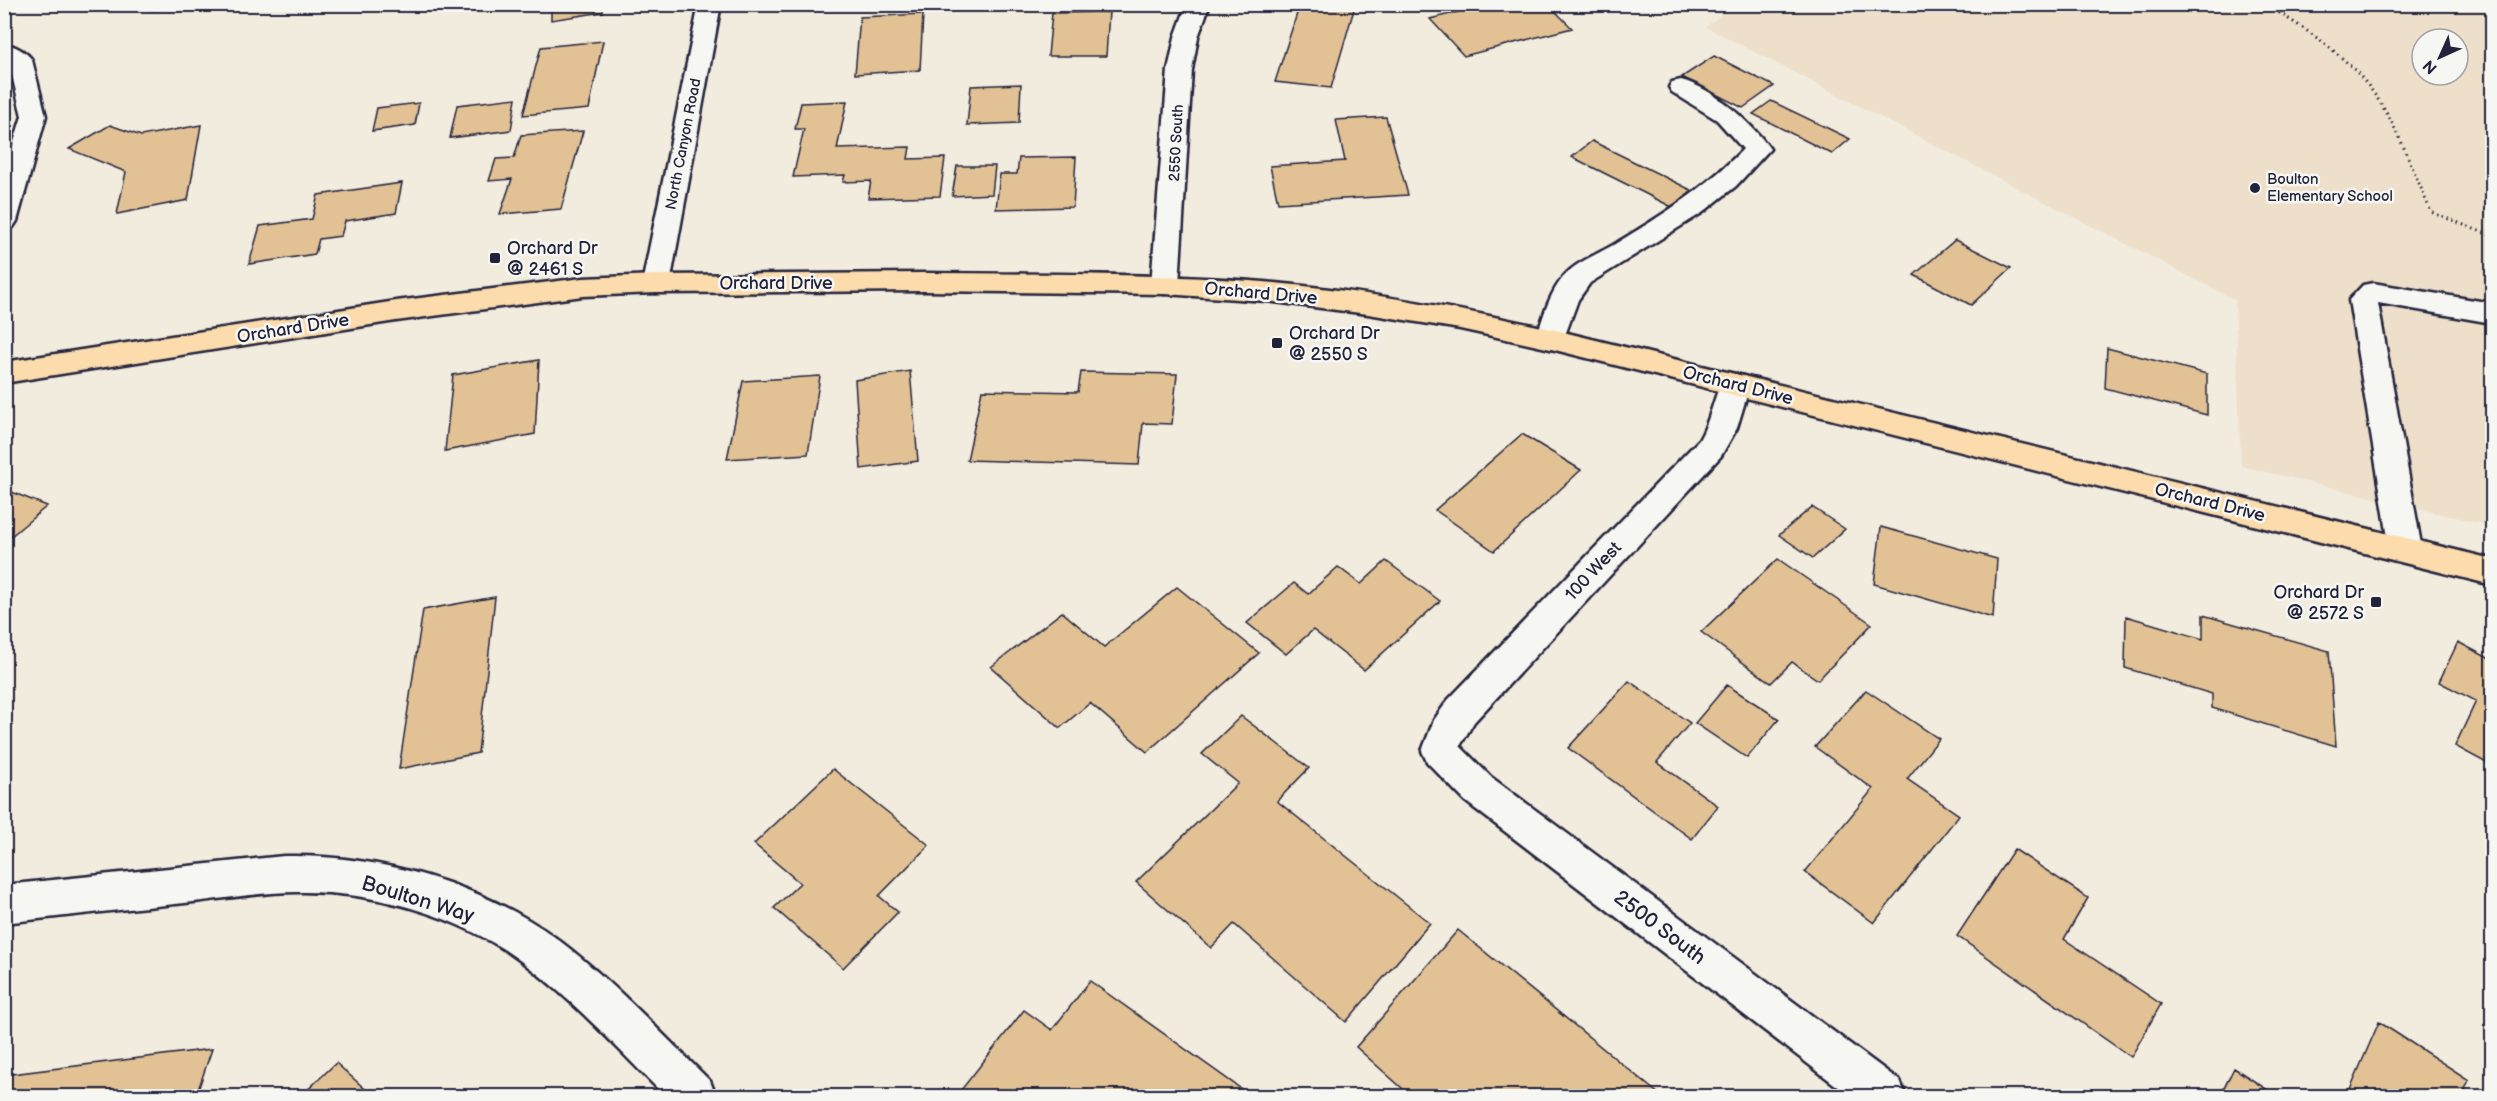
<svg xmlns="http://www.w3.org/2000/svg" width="2497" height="1101" font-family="'Balsamiq Sans',sans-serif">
	<rect width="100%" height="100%" fill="#f2ecdf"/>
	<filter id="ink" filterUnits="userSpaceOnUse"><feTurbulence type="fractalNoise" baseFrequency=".0167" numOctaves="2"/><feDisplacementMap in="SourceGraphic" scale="12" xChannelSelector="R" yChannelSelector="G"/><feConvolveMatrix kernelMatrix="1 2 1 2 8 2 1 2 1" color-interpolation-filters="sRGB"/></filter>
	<g filter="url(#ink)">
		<!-- built -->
		<path fill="#eddfc9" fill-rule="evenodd" d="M1733 4 2492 5V526L2241 466 2235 300 1706 27ZM2422 39H2458V75H2422Z"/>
		<!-- building -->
		<path fill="#e2c295" stroke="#22223b" stroke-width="1.5" d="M154 4H210L151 10Z
			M551 4H603V12L551 20Z
			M1300 4 1355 6 1331 88 1275 82Z
			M1490 4H1548L1572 28 1464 56 1430 19Z
			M1109 12 1106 56H1048L1052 13Z
			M923 14 920 70 855 74 860 17Z
			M603 41 589 109 523 115 541 47Z
			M1714 56 1774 86 1743 108 1682 77Z
			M1021 84 1019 123 967 125 971 86Z
			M516 98 511 130 450 138 457 105Z
			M847 101 837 149 910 147 908 159 945 158 940 196 868 198 871 181 843 182 845 175 793 177 804 129H795L801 103Z
			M1771 101 1850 139 1832 154 1753 114Z
			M419 103 415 125 372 131 377 108Z
			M1386 117 1408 195 1278 203 1270 166 1345 161 1336 120Z
			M110 125 141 136 201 125 188 200 117 214 126 172 69 149Z
			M583 131 561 209 500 214 512 179 489 181 496 159 514 158 521 135Z
			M1592 141 1693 191 1674 208 1572 157Z
			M1076 157 1073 207 996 209 1000 174H1017L1019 158Z
			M957 166H995L992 194 952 196Z
			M402 183 396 213 345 221 341 236 319 239 315 254 249 264 260 226 312 219 318 195Z
			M1955 240 2011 268 1971 305 1914 275Z
			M2107 348 2207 374V415L2105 388Z
			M539 360 535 434 445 451 453 375Z
			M910 371 918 461 861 469 855 380Z
			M1081 372 1177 374 1172 424 1143 423 1139 465 967 460 982 390 1078 392Z
			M820 376 808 454 727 459 743 381Z
			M1522 434 1581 470 1494 551 1435 510Z
			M4 489 47 506 4 542Z
			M1812 507 1845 529 1813 558 1779 535Z
			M1881 527 1997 559 1993 618 1874 584Z
			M1778 559 1872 624 1818 680 1792 662 1771 683 1701 632Z
			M1386 561 1440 601 1364 670 1313 630 1286 654 1247 623 1294 583 1308 594 1338 567 1361 584Z
			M1177 587 1259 653 1147 752 1090 703 1060 728 991 667 1062 612 1104 647Z
			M495 597 478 753 399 769 423 610Z
			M2203 615 2329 651 2336 746 2212 708V694L2125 668 2126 616 2203 639Z
			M2458 642 2492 660V766L2455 746 2476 701 2439 682Z
			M1629 681 1690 723 1657 762 1718 806 1692 839 1568 748Z
			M1727 685 1779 719 1747 758 1695 723Z
			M1866 690 1939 739 1907 779 1959 815 1874 923 1805 872 1873 789 1815 747Z
			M1241 716 1309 768 1277 801 1430 923 1346 1022 1234 924 1211 948 1136 882 1238 783 1202 754Z
			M833 769 929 845 879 896 898 912 843 968 774 908 800 883 754 844Z
			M2014 849 2088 898 2064 939 2161 1004 2131 1057 1957 936Z
			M1458 930 1660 1095 1658 1096H1411L1356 1047Z
			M1090 981 1244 1091 1240 1096H969L961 1090 1024 1010 1052 1030Z
			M2379 1022 2469 1080 2462 1096H2347Z
			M212 1049 196 1096H4V1075Z
			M336 1063 373 1096H301Z
			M2234 1068 2277 1096H2220Z"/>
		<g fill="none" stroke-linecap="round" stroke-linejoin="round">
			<defs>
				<path id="minor" d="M699 4H721L670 284 666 291 656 293 646 291 642 284Z
					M1187 4H1210L1198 37 1192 70 1179 285 1175 292 1165 294 1155 292 1151 285 1168 70 1175 37Z
					M4 43C15 46 26 51 32 60L46 116 17 221 13 227 4 229V174L22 116 9 63 4 61Z
					M1681 80C1713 88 1751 122 1770 149L1736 186 1702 213 1590 283 1578 300 1561 346 1551 349 1541 346 1536 339C1543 317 1549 294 1564 276 1577 261 1601 253 1618 242 1663 215 1707 187 1743 149L1717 120 1672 92 1669 87 1672 82Z
					M2373 283 2492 303V323L2378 303 2422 550 2418 559 2406 563 2394 559 2390 550 2349 300 2363 285Z
					M1735 374 1746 377 1750 385 1737 428 1721 456 1474 722 1460 746 1491 777 1900 1081 1906 1096H1850L1465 801 1427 762 1422 751 1434 720 1448 700 1699 440C1711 420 1713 397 1724 377Z
					M284 856C377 854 480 883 556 938 612 980 660 1032 710 1081L716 1096H665C614 1045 565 990 505 950 446 912 367 891 298 892 260 892 222 899 185 903 125 909 65 916 4 923V885Z"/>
				<path id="major" d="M924 273C1038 274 1151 273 1264 282 1361 290 1456 308 1551 329L2492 559V585L1551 349 1460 329 1368 314 1266 301 1165 294 924 291 656 293 583 296 396 321 4 383V362L396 301 583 278 656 275Z"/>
			</defs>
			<!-- minor casing -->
			<use href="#minor" stroke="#22223b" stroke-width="5"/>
			<!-- major casing -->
			<use href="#major" stroke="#22223b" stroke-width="5"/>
			<!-- path -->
			<path stroke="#22223b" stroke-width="3" stroke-dasharray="1.5 4" stroke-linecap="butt" d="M2265 4C2305 29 2348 55 2375 95 2400 131 2414 173 2431 212L2492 236"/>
			<!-- minor -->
			<use href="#minor" fill="#f6f6f2" fill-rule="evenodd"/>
			<!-- major -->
			<use href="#major" fill="#fcdcac" fill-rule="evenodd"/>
		</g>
	</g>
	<!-- markers -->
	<g fill="#22223b" stroke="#f6f6f2" stroke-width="2">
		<circle cx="2255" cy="188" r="6"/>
		<rect x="489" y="252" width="12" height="12" rx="3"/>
		<rect x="1271" y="337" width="12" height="12" rx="3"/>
		<rect x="2370" y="596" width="12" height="12" rx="3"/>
	</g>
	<g text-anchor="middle" stroke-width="5" stroke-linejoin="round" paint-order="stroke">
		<!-- far-street labels -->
		<g font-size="15" fill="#22223b" stroke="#f6f6f2">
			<text transform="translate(1176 143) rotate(-87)" y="5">2550 South</text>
			<text transform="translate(683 144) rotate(-79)" y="5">North Canyon Road</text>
		</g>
		<!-- far-poi labels -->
		<g font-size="15" fill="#22223b" stroke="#f6f6f2" text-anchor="start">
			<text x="2267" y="184">Boulton<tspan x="2267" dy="17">Elementary School</tspan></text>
		</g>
		<!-- poi labels -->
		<g font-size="18" fill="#22223b" stroke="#f6f6f2" text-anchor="start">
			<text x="507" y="254">Orchard Dr<tspan x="507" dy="21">@ 2461 S</tspan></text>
			<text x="1289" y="339">Orchard Dr<tspan x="1289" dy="21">@ 2550 S</tspan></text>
			<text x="2364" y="598" text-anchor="end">Orchard Dr<tspan x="2364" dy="21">@ 2572 S</tspan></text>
		</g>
		<!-- street labels -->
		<g font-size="18" fill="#22223b" stroke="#f6f6f2">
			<text x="776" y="289">Orchard Drive</text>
			<text transform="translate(1261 293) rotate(5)" y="6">Orchard Drive</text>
			<text transform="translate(293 328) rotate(-9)" y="6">Orchard Drive</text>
			<text transform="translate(1738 385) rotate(14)" y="6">Orchard Drive</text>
			<text transform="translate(2210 502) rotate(14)" y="6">Orchard Drive</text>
			<text transform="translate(1593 571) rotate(-47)" y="6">100 West</text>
		</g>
		<!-- near-street labels -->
		<g font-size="21" fill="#22223b" stroke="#f6f6f2">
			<text transform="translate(418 899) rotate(17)" y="7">Boulton Way</text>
			<text transform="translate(1660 927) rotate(37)" y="7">2500 South</text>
		</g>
	</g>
	<!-- margin -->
	<rect width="2497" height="1101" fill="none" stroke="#f6f6f2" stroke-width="24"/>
	<rect x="12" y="12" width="2473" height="1077" fill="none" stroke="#22223b" stroke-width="2" filter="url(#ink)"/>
	<!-- north arrow -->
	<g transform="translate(2440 57) rotate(225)"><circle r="28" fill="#f6f6f2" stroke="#a1a1a9" stroke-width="1.5"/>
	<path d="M0-4.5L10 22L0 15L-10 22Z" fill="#22223b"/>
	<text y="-9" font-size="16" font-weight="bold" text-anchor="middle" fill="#22223b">N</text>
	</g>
</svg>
